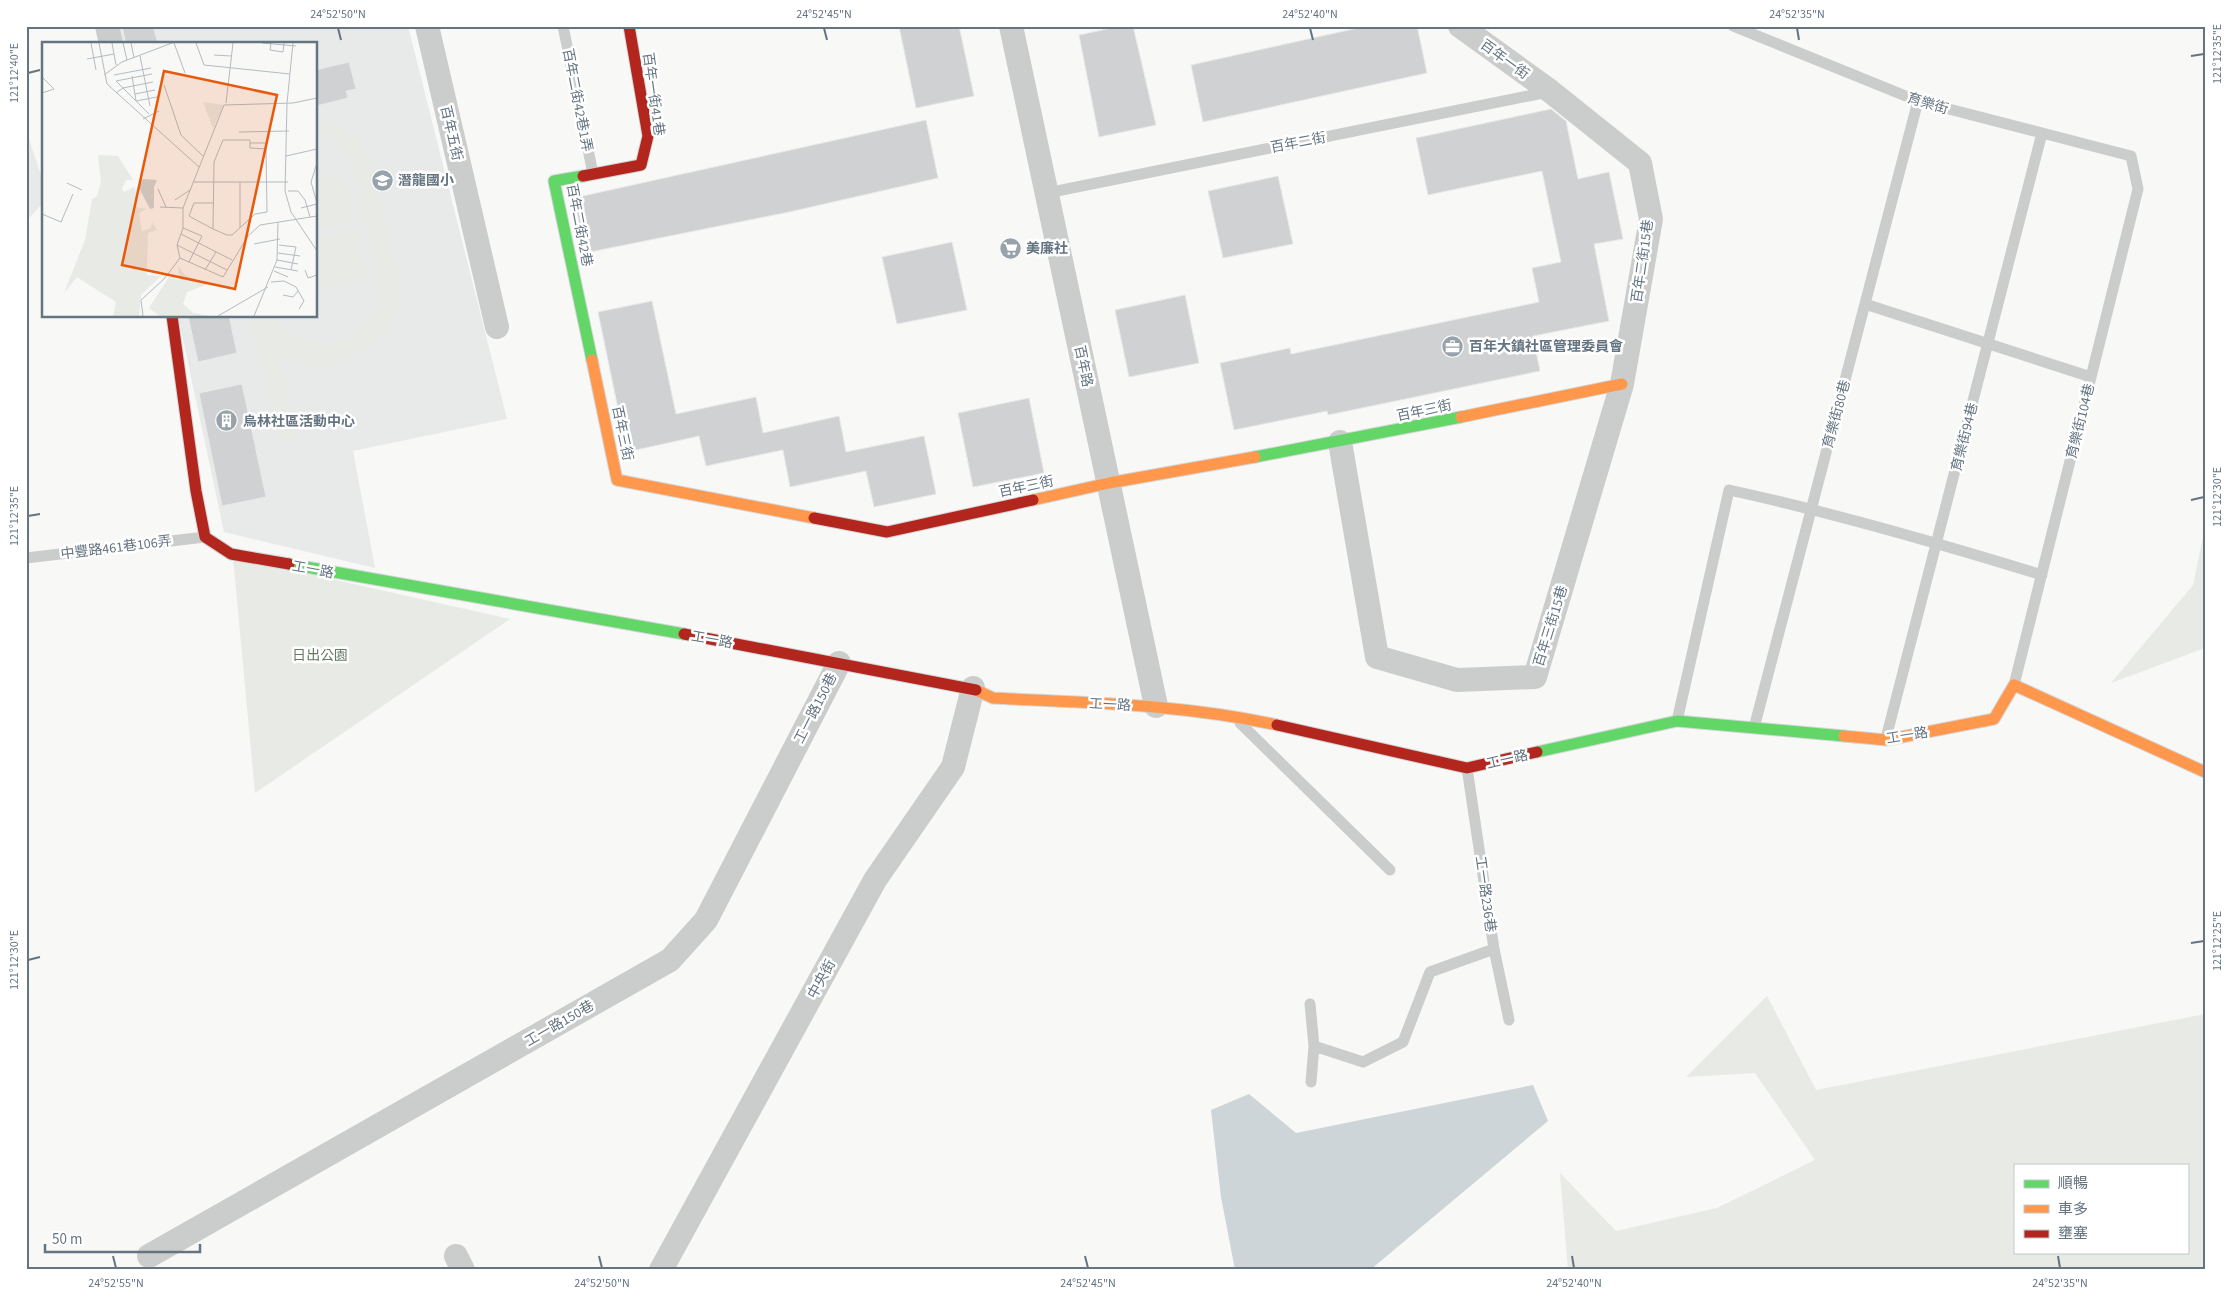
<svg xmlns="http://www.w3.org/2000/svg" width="2231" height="1296" font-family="'Source Sans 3','Noto Sans TC',sans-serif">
	<rect width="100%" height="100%" fill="#f8f8f7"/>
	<!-- built -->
	<path fill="#e8eae9" d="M117 26H408L507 419 353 451 375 568 224 532 178 316H316V44H121Z
		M26 130 44 184V202L26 221Z"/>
	<!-- green -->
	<path fill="#e7eae5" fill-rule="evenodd" d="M316 117 324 118 358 138 371 159 399 273 400 294 397 314 389 331 373 344 352 358 335 364 321 367 304 365 279 353 298 437 278 441 249 316H275L281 325 301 339 319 344 342 340 361 326 375 309 380 281 353 167 336 142 316 133Z
		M344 174 355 222 316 230V180Z
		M356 230 367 277 316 289V239Z
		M2205 527V648L2111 683 2193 585Z
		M233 557 510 619 255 793Z
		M1767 996 1816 1090 2205 1014V1270H1568L1560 1173 1616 1231 1717 1208 1815 1160 1755 1073 1686 1077ZM2015 1165H2187V1252H2015Z"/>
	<!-- water -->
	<path fill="#cdd5d8" d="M1533 1085 1548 1121 1370 1270H1235L1221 1197 1211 1110 1249 1094 1296 1133Z"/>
	<!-- building -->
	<path fill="#cfd1d2" stroke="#e8e8e7" d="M122 26H153L158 44H126Z
		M899 26H959L974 96 916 108Z
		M1121 26H1133L1156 125 1099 137 1079 35Z
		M1367 26H1417L1427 73 1203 122 1191 65Z
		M349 62 356 89 346 91 348 98 316 106V70Z
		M1551 109 1566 121 1578 179 1609 172 1623 239 1594 244 1609 321 1533 336 1540 371 1328 415 1327 411 1234 430 1220 363 1290 348 1291 354 1539 302 1532 268 1561 262 1542 171 1428 195 1416 138Z
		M926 120 938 178 789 212 585 253 574 198Z
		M1278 176 1293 244 1223 258 1208 191Z
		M952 242 967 310 897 324 882 257Z
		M1185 295 1199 363 1129 377 1115 310Z
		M652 301 676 414 756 397 763 433 839 416 846 452 924 436 936 494 874 507 866 471 790 487 783 450 706 466 699 436 627 452 598 312Z
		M188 316H229L237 353 198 362Z
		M242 384 266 497 222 506 199 393Z
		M1029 398 1044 473 973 487 958 413Z"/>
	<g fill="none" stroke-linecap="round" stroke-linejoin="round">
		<defs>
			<path id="fast" d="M583 176 554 181 592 360
				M1255 457 1461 417
				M289 564 684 634
				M1537 752 1677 721 1844 736"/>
			<path id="slow" d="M592 360 617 480 814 518
				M1461 417 1622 384
				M1033 500 1109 483 1255 457
				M976 690 993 698C1088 703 1183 704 1277 725
				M1844 736 1886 740 1994 719 2014 685 2205 772"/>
			<path id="jam" d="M583 176 641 165 648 136 629 26
				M172 316 196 491 205 537 231 554 289 564
				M814 518 887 532 1033 500
				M684 634 976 690
				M1277 725 1467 768 1537 752"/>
		</defs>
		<!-- fast casing -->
		<use href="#fast" stroke="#d5d6d7" stroke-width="13"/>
		<!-- slow casing -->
		<use href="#slow" stroke="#d5d6d7" stroke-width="13"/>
		<!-- jam casing -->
		<use href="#jam" stroke="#d5d6d7" stroke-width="13"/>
		<!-- lane -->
		<path stroke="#cbcdcd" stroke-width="11" d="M563 26 593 174
			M1733 26 1918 101 2131 156 2138 189 2014 685
			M1047 193 1548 92
			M1865 304 2091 377
			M26 558 205 537
			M1677 721 1729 490C1835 513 1938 543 2042 575
			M1240 723 1390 870
			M1754 728 1918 101
			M1886 738 2042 133
			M1467 768 1494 949 1509 1020
			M1310 1004 1314 1046
			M1311 1082 1314 1046 1363 1062 1403 1042 1430 972 1494 949"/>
		<!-- street -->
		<path stroke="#cbcdcd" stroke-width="24" d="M107 26 111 44
			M427 26 497 327
			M1011 26 1156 706
			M1340 442 1377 657 1457 680 1535 677 1622 384 1651 219 1640 163 1550 91 1460 26
			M149 1256 670 960 706 920 839 663
			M456 1256 463 1270
			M661 1270 875 880 953 767 973 688"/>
		<!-- fast -->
		<use href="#fast" stroke="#63d668" stroke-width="11"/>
		<!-- slow -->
		<use href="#slow" stroke="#ff974d" stroke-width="11"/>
		<!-- jam -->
		<use href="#jam" stroke="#b3261e" stroke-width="11"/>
	</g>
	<!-- ticks -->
	<path fill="none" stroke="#647481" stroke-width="2" d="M338 28 341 40M824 28 827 40M1310 28 1313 40M1797 28 1799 40M2191 56 2204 54M28 73 40 70M2191 500 2204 497M28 516 40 514M2191 943 2204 941M28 960 40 957M113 1256 116 1268M599 1256 602 1268M1085 1256 1088 1268M1572 1256 1574 1268M2058 1256 2060 1268"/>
	<!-- icons -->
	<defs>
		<symbol id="school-disc" viewBox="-11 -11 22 22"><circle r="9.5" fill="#98a2aa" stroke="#fff"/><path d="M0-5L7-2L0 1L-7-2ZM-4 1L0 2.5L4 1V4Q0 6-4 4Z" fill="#fff"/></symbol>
		<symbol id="supermarket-disc" viewBox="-11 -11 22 22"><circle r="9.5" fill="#98a2aa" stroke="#fff"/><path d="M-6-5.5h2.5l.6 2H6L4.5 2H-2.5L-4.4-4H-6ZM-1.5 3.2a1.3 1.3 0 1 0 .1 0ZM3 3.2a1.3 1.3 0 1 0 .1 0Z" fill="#fff"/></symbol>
		<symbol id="office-disc" viewBox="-11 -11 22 22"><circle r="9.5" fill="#98a2aa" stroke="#fff"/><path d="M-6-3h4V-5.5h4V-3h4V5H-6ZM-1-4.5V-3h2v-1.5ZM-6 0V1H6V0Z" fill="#fff"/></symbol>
		<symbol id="building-disc" viewBox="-11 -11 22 22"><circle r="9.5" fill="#98a2aa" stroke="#fff"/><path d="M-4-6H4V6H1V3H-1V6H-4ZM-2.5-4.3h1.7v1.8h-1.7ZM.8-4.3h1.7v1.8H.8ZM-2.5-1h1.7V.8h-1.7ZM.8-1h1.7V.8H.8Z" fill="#fff"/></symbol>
	</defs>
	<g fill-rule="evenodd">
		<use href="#school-disc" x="370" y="168" width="25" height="25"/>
		<use href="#supermarket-disc" x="998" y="236" width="25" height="25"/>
		<use href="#office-disc" x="1440" y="334" width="25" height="25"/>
		<use href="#building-disc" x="214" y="408" width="25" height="25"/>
	</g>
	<g text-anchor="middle" stroke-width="5" stroke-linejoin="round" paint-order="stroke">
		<!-- street labels -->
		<g font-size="14" fill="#647481" stroke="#fff">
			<text transform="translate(1505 59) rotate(36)" y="5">百年一街</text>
			<text transform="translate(654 94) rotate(82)" y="5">百年一街41巷</text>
			<text transform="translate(578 100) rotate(79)" y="5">百年二街42巷1弄</text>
			<text transform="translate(1928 103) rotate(17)" y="5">育樂街</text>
			<text transform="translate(452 133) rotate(77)" y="5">百年五街</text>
			<text transform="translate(1298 142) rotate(-11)" y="5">百年二街</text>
			<text transform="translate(580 225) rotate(79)" y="5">百年二街42巷</text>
			<text transform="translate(1642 261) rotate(-82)" y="5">百年二街15巷</text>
			<text transform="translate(1084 366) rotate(78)" y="5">百年路</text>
			<text transform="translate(1424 410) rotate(-12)" y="5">百年三街</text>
			<text transform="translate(1836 414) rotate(-75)" y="5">育樂街80巷</text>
			<text transform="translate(2080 421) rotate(-76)" y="5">育樂街104巷</text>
			<text transform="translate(623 433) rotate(78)" y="5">百年三街</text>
			<text transform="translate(1964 437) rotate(-76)" y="5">育樂街94巷</text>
			<text transform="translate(1026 486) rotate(-12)" y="5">百年三街</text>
			<text transform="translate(116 547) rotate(-7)" y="5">中豐路461巷106弄</text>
			<text transform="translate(313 569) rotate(10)" y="5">工一路</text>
			<text transform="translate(1550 626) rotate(-73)" y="5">百年三街15巷</text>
			<text transform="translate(712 639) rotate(10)" y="5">工一路</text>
			<text transform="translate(1110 704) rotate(3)" y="5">工一路</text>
			<text transform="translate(815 708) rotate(-63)" y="5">工一路150巷</text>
			<text transform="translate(1907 735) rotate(-9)" y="5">工一路</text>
			<text transform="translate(1507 759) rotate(-13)" y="5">工一路</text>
			<text transform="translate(1486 894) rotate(82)" y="5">工一路236巷</text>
			<text transform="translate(821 979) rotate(-61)" y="5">中央街</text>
			<text transform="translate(559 1023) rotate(-30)" y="5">工一路150巷</text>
		</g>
		<!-- poi labels -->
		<g font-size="14" font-weight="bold" fill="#647481" stroke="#fff" text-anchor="start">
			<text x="398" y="185">潛龍國小</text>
			<text x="1026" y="253">美廉社</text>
			<text x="1469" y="351">百年大鎮社區管理委員會</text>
			<text x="243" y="426">烏林社區活動中心</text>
		</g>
		<!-- park labels -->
		<g font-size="14" fill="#677963" stroke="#fff">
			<text x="320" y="660">日出公園</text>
		</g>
	</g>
	<!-- overview -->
	<g transform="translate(42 42)">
		<rect width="275" height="275" fill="#f8f8f7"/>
		<path d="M161 60 182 63 171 86ZM56 113 76 114 91 138H84L80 147 82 150 92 145 96 153 93 165 104 167 97 171 100 189 109 186 110 180 115 188 106 191 105 233 119 234 99 253 97 274H71L74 260 35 235 22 251 43 198 50 157 55 154 59 140ZM136 224 143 233 166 242 145 250 141 262 151 271 167 274H118L107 266 127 235 138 238Z" fill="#e7eae5"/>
		<path d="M101 137 115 138 112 145V166L108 167 96 144Z" fill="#cdd5d8"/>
		<path fill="none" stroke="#b4bbc1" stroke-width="1" d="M49 1 54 28M57 1 65 42 157 125M70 1 74 23M81 1 85 18M89 1 92 16M132 1 143 31M154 1 162 23 248 32M220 1 254 4M229 1 228 8 241 10 242 1M251 1 245 61 243 149 249 170 275 209M172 13 189 14M98 14 108 64M45 17 72 12M62 33 80 20 130 1M72 33 109 26M90 34 94 59M0 35 12 47 0 51M74 39 107 72M74 39 110 32M122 43 139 93 161 114M74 51 81 46 111 40M93 52 113 48M94 59 115 55M184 61 191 1M101 77 117 69M197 90 247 89M208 101H224M244 114 275 107M275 121 269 140 275 161M152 140H246M25 141 40 148M116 147 124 165M246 149H256L263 158 268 175M133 158 148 148M118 165 141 166M259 166 275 162M0 172 19 180 31 152M141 186 160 194 147 220M198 186V140M171 187 172 120 181 98H208V106L224 107 225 170 213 172 190 193H185L171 187 147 174 152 161H171M139 192 190 218M212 202 238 197M135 203 185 228M237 203 254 205 249 228M236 211 258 214M138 216 181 235 206 194 218 183 275 174M235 218 256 222M233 225 256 229M163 228 174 210M263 228 266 236 275 233M232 229 246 235M229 240 242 239 254 245 262 259 257 267M241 253 251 255 256 249M101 274 99 258 122 237 138 216 135 203 141 186V166L182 63 251 61 275 56M176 274 226 245M212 274 235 218 236 180"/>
		<path fill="#e8590c" fill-opacity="0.15" stroke="#e8590c" stroke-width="2.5" d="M122 29 235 53 193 247 80 223Z"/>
		<rect width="275" height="275" fill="none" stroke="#647481" stroke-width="2.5"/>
	</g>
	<!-- border -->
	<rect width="2231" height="1296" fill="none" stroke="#ffffff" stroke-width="55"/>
	<!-- legend -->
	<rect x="2014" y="1164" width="175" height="90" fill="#ffffff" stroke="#c1c7cd"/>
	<rect x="2024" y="1180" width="25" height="8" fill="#63d668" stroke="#c1c7cd"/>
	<text x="2058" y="1188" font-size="15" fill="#647481">順暢</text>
	<rect x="2024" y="1205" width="25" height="8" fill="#ff974d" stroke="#c1c7cd"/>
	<text x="2058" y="1214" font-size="15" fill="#647481">車多</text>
	<rect x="2024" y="1230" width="25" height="8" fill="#b3261e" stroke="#c1c7cd"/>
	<text x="2058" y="1238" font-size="15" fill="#647481">壅塞</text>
	<!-- scale -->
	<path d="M45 1244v8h155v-8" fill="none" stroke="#647481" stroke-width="2.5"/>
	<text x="52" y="1244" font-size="15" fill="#647481" stroke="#ffffff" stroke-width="4" paint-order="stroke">50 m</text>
	<rect x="28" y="28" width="2176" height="1240" fill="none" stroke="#647481" stroke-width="2"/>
	<g font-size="12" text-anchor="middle" fill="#647481">
		<text x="338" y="18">24°52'50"N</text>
		<text x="824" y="18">24°52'45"N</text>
		<text x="1310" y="18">24°52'40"N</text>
		<text x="1797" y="18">24°52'35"N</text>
		<text transform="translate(2217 54) rotate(-90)" y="4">121°12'35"E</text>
		<text transform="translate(14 73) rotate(-90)" y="4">121°12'40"E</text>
		<text transform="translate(2217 497) rotate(-90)" y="4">121°12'30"E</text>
		<text transform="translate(14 516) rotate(-90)" y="4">121°12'35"E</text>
		<text transform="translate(2217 941) rotate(-90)" y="4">121°12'25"E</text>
		<text transform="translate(14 960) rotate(-90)" y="4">121°12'30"E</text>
		<text x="116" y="1287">24°52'55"N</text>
		<text x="602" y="1287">24°52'50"N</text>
		<text x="1088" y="1287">24°52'45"N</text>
		<text x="1574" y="1287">24°52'40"N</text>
		<text x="2060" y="1287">24°52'35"N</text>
	</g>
</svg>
